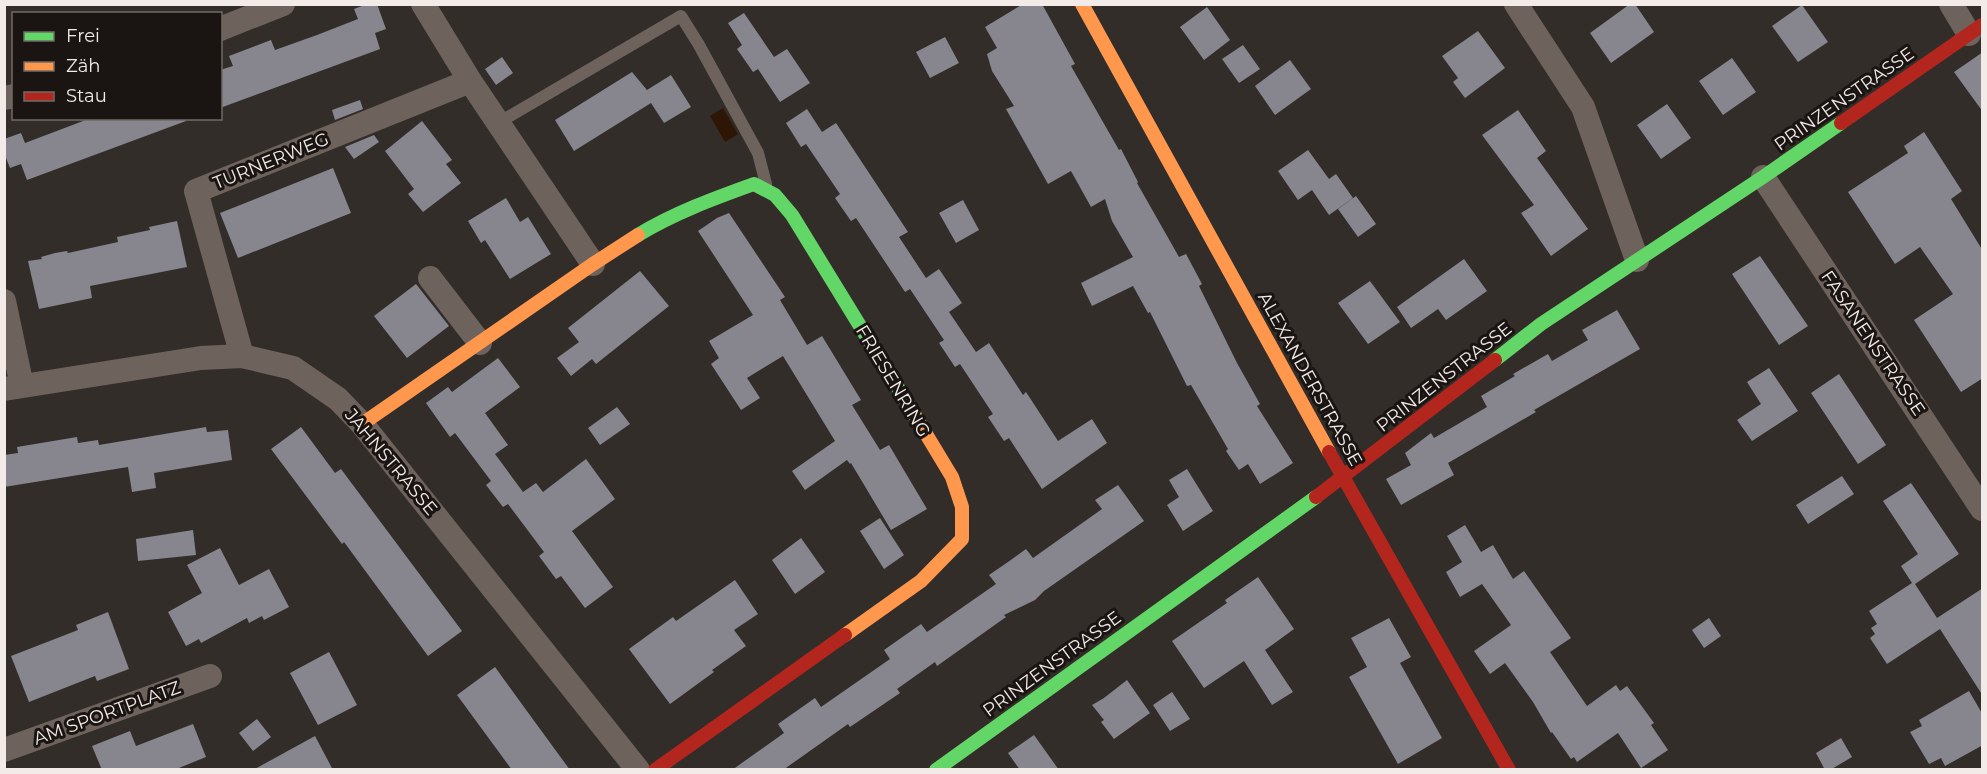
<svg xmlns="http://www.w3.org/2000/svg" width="1987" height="774" font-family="Montserrat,sans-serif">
	<rect width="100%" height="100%" fill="#322d29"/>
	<!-- water -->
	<path fill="#2e1606" d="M723 108 738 134 725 142 710 116Z"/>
	<!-- building -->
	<path fill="#87868f" d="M367 4H377L386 29 375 33 380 49 220 108V70L233 66 229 56 271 40 275 50 317 35 358 19 354 9Z
		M1023 4H1042L1075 64 1071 66 1119 150 1121 149 1138 182 1137 183 1179 257 1186 254 1202 284 1199 286 1237 363 1260 404 1257 406 1293 463 1260 484 1248 464 1239 470 1226 451 1228 449 1191 385 1187 386 1150 312 1148 313 1133 286 1092 306 1081 283 1133 257 1112 221 1105 199 1091 207 1071 171 1048 184 1006 109 1014 106 992 71 987 54 997 48 985 27Z
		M1630 4H1635L1654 32 1611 63 1590 33Z
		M1802 5 1828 42 1798 62 1772 26Z
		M1207 7 1230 40 1204 60 1180 27Z
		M744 13 774 57 787 49 810 83 780 102 758 69 753 72 737 49 742 45 728 23Z
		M1478 31 1505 68 1465 98 1453 82 1458 78 1442 56Z
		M945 37 959 63 930 78 916 52Z
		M1243 45 1260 69 1239 83 1222 59Z
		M1983 52V112L1954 72Z
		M502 57 513 73 496 85 485 69Z
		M1732 58 1756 92 1723 115 1699 81Z
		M1290 60 1311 89 1275 115 1255 86Z
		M632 72 647 90 671 75 691 107 664 123 651 103 574 151 555 120Z
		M360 100 363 109 335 120 332 110Z
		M1667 104 1691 138 1661 159 1637 125Z
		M807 109 822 132 836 123 908 232 899 237 926 278 939 269 962 303 949 312 976 352 989 343 1023 395 1026 392 1058 441 1092 419 1107 443 1042 489 1009 438 1004 441 988 417 993 414 960 364 955 367 939 343 944 340 910 289 905 292 856 218 851 221 835 198 840 194 806 144 801 147 786 123Z
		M1518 110 1546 151 1537 158 1588 229 1551 256 1521 213 1534 205 1482 135Z
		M91 118H186V121L27 180 21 164 10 168 4 153V139L21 133 25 143Z
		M422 121 452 160 446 164 461 183 423 212 408 194 414 189 385 151Z
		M1924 132 1962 191 1951 199 1983 251V378L1961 392 1914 320 1953 294 1920 247 1895 264 1848 192 1908 153 1904 146Z
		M374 135 379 142 354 159 345 147Z
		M1308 150 1329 179 1336 174 1353 198 1329 215 1312 190 1298 200 1278 171Z
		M333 168 351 213 238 258 220 213Z
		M1356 196 1376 224 1358 237 1338 209Z
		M506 198 520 222 528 217 551 254 510 279 485 240 481 243 468 221Z
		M963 200 979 230 956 243 939 213Z
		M729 213 785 297 780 300 807 345 822 336 861 400 852 405 880 450 889 445 927 509 891 530 851 463 850 464 847 460 805 490 792 471 835 441 783 356 747 378 760 398 741 410 711 364 719 358 709 341 753 315 698 231 717 218Z
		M177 221 187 267 90 286 92 298 39 309 28 261 42 259 41 257 55 253 67 251 68 253 118 242 117 237 150 230 149 227Z
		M1760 256 1808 326 1779 345 1732 274Z
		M1464 259 1487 291 1446 320 1438 309 1411 328 1397 307Z
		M640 271 669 306 596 364 592 359 571 376 557 358 579 342 568 328Z
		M1370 281 1400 322 1368 344 1338 303Z
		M416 284 449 326 407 358 374 316Z
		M1617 310 1640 349 1534 410 1536 412 1448 463 1454 475 1401 505 1386 479 1411 465 1405 453 1431 433 1434 438 1487 407 1481 396 1515 376 1513 374 1548 354 1552 361 1588 340 1582 330Z
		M498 358 520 387 485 413 508 445 495 454 523 492 536 483 543 492 586 459 615 499 572 531 613 587 585 608 561 576 556 579 539 556 544 552 508 504 503 507 486 485 491 481 455 433 450 437 426 403 448 387 452 392Z
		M1769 368 1798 411 1752 441 1737 420 1761 404 1747 382Z
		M1839 374 1886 445 1858 464 1811 393Z
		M617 407 630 424 600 445 588 428Z
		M206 427 207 432 228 430 232 460 154 473 156 488 132 492 128 467 4 487V455L18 453 17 447 77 437 78 443 98 440 99 445Z
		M301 427 335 473 341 469 462 631 428 656 344 542 342 544 271 449Z
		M1187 469 1213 511 1183 531 1167 505 1179 497 1169 480Z
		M1842 476 1854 494 1808 524 1796 505Z
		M1911 483 1959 554 1915 584 1937 618 1983 588V696L1940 629 1887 664 1870 638 1875 634 1871 628 1877 624 1869 611 1912 583 1901 566 1918 554 1883 501Z
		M1118 485 1144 521 1044 591 1035 600 1004 615 1006 617 937 666 935 662 897 689 900 693 850 727 848 724 783 770H732L784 733 778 724 815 698 821 707 890 659 884 650 921 624 927 632 996 584 989 575 1008 562 1026 549 1033 558 1102 509 1095 500Z
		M880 518 904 555 884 569 860 531Z
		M1465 525 1481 552 1493 545 1513 579 1524 571 1571 638 1550 652 1587 706 1616 685 1620 691 1627 686 1654 723 1651 725 1668 750 1641 768 1618 733 1577 762 1574 757 1571 759 1552 732 1551 733 1533 702 1505 663 1490 674 1474 651 1511 625 1482 584 1460 597 1446 572 1462 562 1447 536Z
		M193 530 196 555 138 561 136 539Z
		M801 538 825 572 795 594 772 560Z
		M220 548 239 585 269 569 289 607 264 620 262 616 249 623 247 618 201 643 199 639 186 646 168 612 202 593 187 565Z
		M1258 577 1294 629 1265 650 1293 692 1272 705 1244 661 1204 688 1172 641 1227 603 1225 600Z
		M735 580 758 614 734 630 746 646 712 670 714 672 670 704 629 649 673 617 676 621Z
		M108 612 129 669 97 681 95 676 29 702 11 656 78 630 76 625Z
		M1389 618 1411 657 1400 663 1442 738 1398 764 1349 677 1367 667 1351 638Z
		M1709 618 1721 636 1704 648 1692 630Z
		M329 652 357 705 318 725 290 673Z
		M495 667 532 718 570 770H512L457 695Z
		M1127 680 1150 713 1114 739 1101 722 1104 720 1092 705 1104 698Z
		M1969 691 1983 715V745L1945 766 1941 758 1929 764 1910 732 1922 726 1919 720Z
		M1172 692 1190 719 1170 731 1153 705Z
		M257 719 271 737 253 751 239 733Z
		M193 724 206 757 174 770H102L92 746 130 731 136 746Z
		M1034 735 1059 770H1020L1008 753Z
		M315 736 333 770H253Z
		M1841 738 1852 757 1830 770H1825L1816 753Z"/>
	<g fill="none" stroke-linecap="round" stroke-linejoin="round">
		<!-- lane -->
		<path stroke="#6e635c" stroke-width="12" d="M498 123 681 16 699 45 758 153 766 184"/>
		<!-- street -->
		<path stroke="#6e635c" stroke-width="24" d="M423 4 470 81 593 264
			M1516 4 1583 107 1637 260
			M1951 4 1969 34
			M220 29 283 4
			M4 98 14 96
			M1763 177 1982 509
			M430 278 480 343
			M4 301 22 386
			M242 356 196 191 470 81
			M4 389 201 358 242 356 293 368 338 399 362 424 638 770
			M4 750 210 676"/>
		<!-- fast -->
		<path stroke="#63d668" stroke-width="14" d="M638 235C674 213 715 198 754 184L775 195 792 215 917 419
			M1495 360 1541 324 1763 177 1841 123
			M936 770 1316 497"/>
		<!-- slow -->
		<path stroke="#ff974d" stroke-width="14" d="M1082 4 1329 452
			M362 424 593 264 638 235
			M845 635 921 581 962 539V507L952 477 917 419"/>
		<!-- jam -->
		<path stroke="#b3261e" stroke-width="14" d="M1841 123 1982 25
			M1329 452 1509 770
			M1316 497 1495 360
			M655 770 845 635"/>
	</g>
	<g text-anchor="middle" stroke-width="6" stroke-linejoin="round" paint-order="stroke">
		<!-- street labels -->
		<g font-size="18" fill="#f2ebe7" stroke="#1a1512">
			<text transform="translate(1844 99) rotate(-35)" y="6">PRINZENSTRASSE</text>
			<text transform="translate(271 161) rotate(-22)" y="6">TURNERWEG</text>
			<text transform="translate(1873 343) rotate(56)" y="6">FASANENSTRASSE</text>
			<text transform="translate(1444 377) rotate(-38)" y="6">PRINZENSTRASSE</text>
			<text transform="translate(1310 379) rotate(61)" y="6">ALEXANDERSTRASSE</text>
			<text transform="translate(893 381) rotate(59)" y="6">FRIESENRING</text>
			<text transform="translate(391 462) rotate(50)" y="6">JAHNSTRASSE</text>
			<text transform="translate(1052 664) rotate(-36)" y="6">PRINZENSTRASSE</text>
			<text transform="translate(107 713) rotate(-20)" y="6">AM SPORTPLATZ</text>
		</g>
	</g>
	<!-- border -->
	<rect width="1987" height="774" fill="none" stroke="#f2ebe7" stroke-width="12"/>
	<!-- legend -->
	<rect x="12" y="12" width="210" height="108" fill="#1a1512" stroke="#706b67" stroke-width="1.5"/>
	<rect x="24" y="32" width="30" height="9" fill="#63d668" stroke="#706b67" stroke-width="1.5"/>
	<text x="66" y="42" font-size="18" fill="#f2ebe7">Frei</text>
	<rect x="24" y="62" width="30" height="9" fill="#ff974d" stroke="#706b67" stroke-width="1.5"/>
	<text x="66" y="72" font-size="18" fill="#f2ebe7">Zäh</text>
	<rect x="24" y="92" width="30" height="9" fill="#b3261e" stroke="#706b67" stroke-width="1.5"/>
	<text x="66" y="102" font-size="18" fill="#f2ebe7">Stau</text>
</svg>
